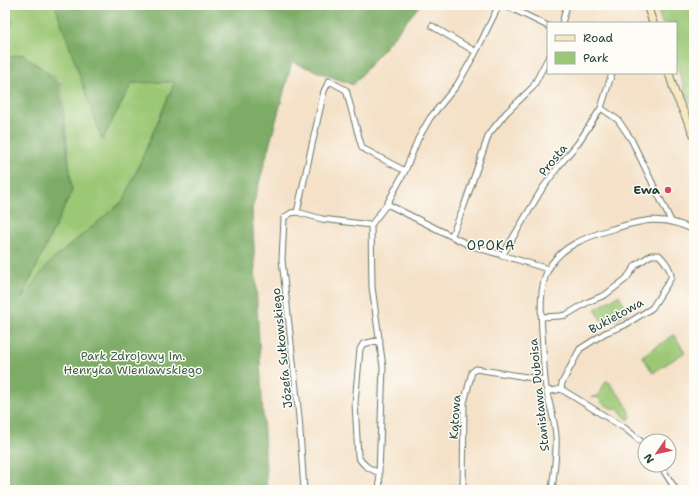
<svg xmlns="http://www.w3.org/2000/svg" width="699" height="495" font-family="'Shantell Sans',sans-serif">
	<rect width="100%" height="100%" fill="#fdfcf7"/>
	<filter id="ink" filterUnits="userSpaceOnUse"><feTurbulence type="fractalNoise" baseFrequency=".025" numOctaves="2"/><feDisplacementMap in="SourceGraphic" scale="8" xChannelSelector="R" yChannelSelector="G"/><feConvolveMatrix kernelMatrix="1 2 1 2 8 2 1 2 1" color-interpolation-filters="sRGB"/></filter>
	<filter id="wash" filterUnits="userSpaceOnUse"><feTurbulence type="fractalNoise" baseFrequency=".012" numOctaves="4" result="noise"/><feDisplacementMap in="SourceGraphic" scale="16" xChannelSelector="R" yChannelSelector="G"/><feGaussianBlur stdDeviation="0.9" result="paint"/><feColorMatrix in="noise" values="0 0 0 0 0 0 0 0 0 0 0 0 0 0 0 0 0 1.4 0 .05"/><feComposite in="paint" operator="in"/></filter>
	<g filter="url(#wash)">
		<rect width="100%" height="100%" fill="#f4e1c7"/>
		<!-- green -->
		<path fill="#9cc774" stroke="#5e8254" d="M8 5H55L103 139 132 83 175 81 124 200 51 261 20 301 72 191 61 82 23 55 5 58V29L12 24Z
			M656 5H691L694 12V108L686 93 676 63V23H662Z
			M619 295 628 312 604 325 595 309Z
			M674 335 685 352 653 373 642 356Z
			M606 381 609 382 624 401 631 416 629 420 624 416 619 410 613 409 602 403 599 398 592 397 598 396Z"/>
		<!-- forest -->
		<path fill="#7dac66" stroke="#4e744d" d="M5 5H9L12 24 5 29Z
			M55 5H420L353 85 292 62 252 209 267 490H5V58L23 54 59 83 72 191 21 299 51 261 124 200 175 82 132 83 102 140Z"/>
	</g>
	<g filter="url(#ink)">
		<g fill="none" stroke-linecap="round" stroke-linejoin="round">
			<defs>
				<path id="street" d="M505 5 548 26
					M562 23 567 5
					M432 26 476 52
					M601 108 618 120 631 139 671 221
					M387 204 469 245 548 269
					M297 212 322 219 371 225
					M452 235 464 206 489 134 506 113 533 87 548 58
					M502 256 542 189 558 167 578 143 601 108 612 73
					M542 317 560 316 566 315 588 302 605 295 626 279 636 265 651 255H659C664 260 672 270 671 278L652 308 625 325 605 333 580 349 562 383 561 389
					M547 390 552 391 561 389 626 429 645 445
					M660 465 676 490
					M379 473C370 469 362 465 358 456L355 403 360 349 363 344 380 340
					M304 490 299 417 282 260 284 218 291 213 297 212 324 91 329 81 346 90 362 148 405 171
					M380 490 379 473 383 367 372 287 371 225 387 204 405 171 418 139 430 118 457 85 476 52 499 5
					M463 490 464 403 472 372 476 369 545 380
					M552 490C554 472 557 454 556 436 555 420 549 404 546 388 544 375 544 362 543 349 542 326 537 288 549 268 561 246 587 237 609 230 642 220 662 214 694 230"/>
				<path id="secondary" d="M647 5 653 23
					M669 73 675 93 694 135"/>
			</defs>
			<!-- street casing -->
			<use href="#street" stroke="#6a7667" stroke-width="7"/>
			<!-- secondary casing -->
			<use href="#secondary" stroke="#6a7667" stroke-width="9"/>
			<!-- street -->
			<use href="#street" stroke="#fff" stroke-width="5"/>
			<!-- secondary -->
			<use href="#secondary" stroke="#f7e8c3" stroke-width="7"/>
		</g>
	</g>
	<!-- markers -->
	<circle fill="#d1495b" stroke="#fdfcf7" stroke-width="1.5" cx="668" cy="190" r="4"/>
	<g text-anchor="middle" stroke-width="3" stroke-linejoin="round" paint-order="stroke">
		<!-- street labels -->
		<g font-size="12" fill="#1f3d34" stroke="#fdfcf7">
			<text transform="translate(553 160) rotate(-51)" y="4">Prosta</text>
			<text transform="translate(616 316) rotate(-29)" y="4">Bukietowa</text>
			<text transform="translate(282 348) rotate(-96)" y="4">Józefa Sułkowskiego</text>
			<text transform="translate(539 395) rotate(-96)" y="4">Stanisława Duboisa</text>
			<text transform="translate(455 417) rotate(-86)" y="4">Kątowa</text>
		</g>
		<!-- poi labels -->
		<g font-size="12" font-weight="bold" fill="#1f3d34" stroke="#fdfcf7" text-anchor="end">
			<text x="660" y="194">Ewa</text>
		</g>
		<!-- park labels -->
		<g font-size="12" fill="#3e6044" stroke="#fdfcf7">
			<text x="133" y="360">Park Zdrojowy im.<tspan x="133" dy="14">Henryka Wieniawskiego</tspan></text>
		</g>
		<!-- neighbourhood labels -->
		<g font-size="13" letter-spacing="1" fill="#1f3d34" stroke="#fdfcf7">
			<text x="491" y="250">OPOKA</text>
		</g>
	</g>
	<!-- margin -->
	<rect width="699" height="495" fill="none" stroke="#fdfcf7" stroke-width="20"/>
	<!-- legend -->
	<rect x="547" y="22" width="130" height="52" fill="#fdfcf7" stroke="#a4b0a9"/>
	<rect x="555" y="35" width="20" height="6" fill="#f7e8c3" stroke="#a4b0a9"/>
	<text x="583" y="42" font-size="12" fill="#1f3d34">Road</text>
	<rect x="555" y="52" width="20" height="12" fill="#9cc774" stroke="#a4b0a9"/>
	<text x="583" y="62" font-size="12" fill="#1f3d34">Park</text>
	<!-- north arrow -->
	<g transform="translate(657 453) rotate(236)"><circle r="19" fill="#fdfcf7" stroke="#a4b0a9"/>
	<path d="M0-3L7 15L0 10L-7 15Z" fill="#d1495b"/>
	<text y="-6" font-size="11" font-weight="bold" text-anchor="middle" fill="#1f3d34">N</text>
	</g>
</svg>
